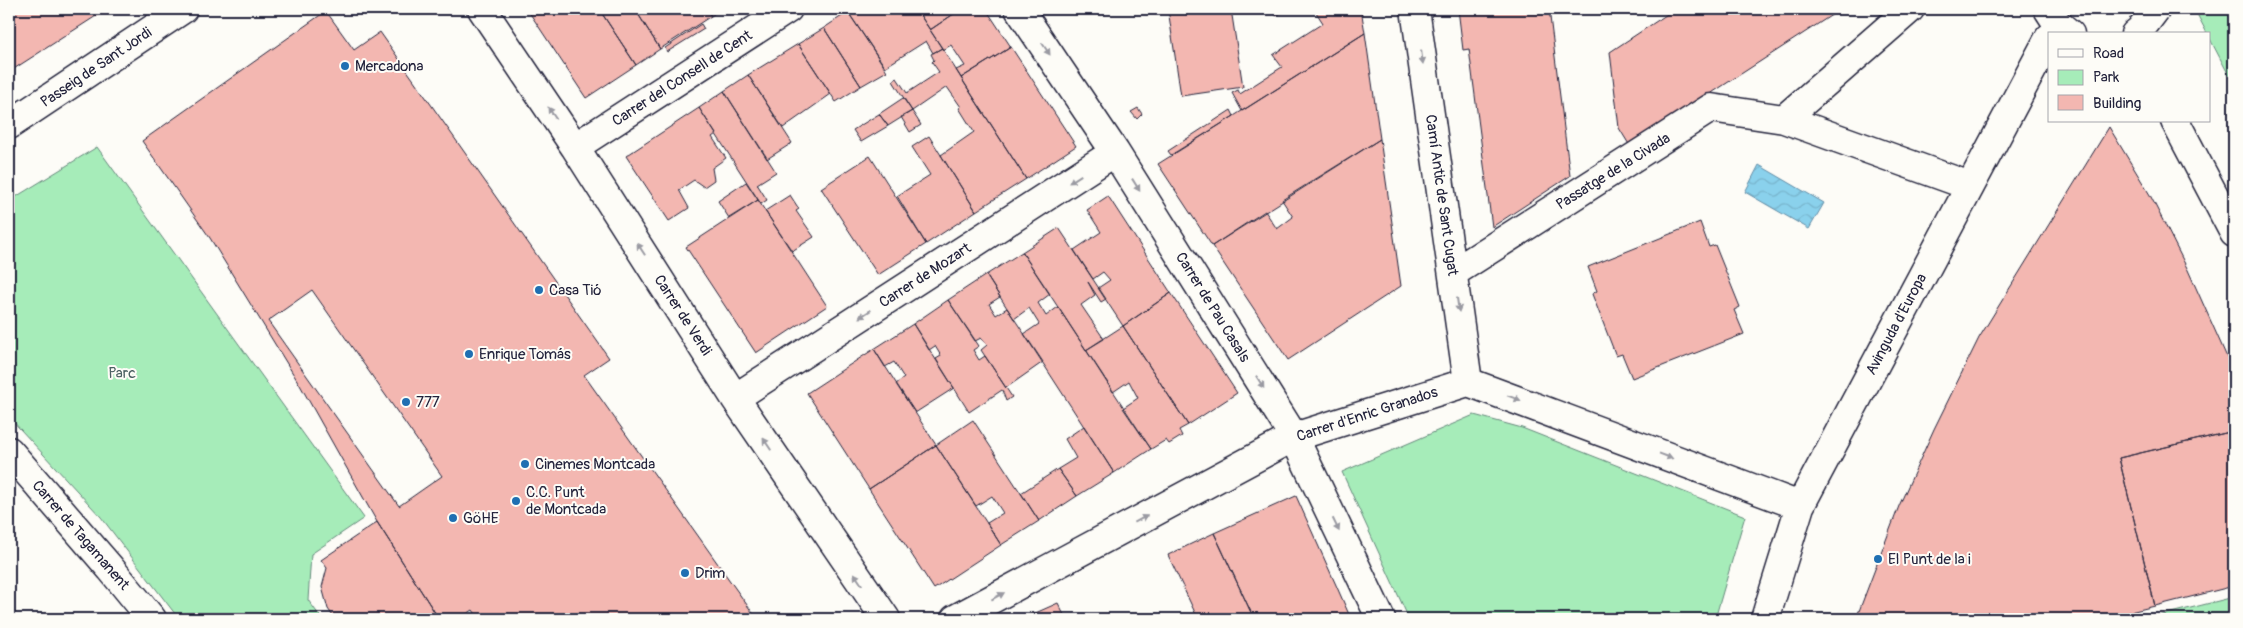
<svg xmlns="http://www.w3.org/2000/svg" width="2243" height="628" font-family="Pangolin,sans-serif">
	<defs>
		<pattern id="water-waves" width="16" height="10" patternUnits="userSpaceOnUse" patternTransform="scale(1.25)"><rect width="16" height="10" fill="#8ad1ec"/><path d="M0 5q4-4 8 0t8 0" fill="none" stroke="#77b3cb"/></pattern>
	</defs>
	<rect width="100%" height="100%" fill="#fdfcf7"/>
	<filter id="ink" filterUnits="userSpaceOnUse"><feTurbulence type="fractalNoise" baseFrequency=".02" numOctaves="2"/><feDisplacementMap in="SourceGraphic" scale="10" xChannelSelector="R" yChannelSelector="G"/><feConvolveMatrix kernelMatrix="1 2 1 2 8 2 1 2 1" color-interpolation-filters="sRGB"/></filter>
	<g filter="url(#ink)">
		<!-- park -->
		<path fill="#a6ecb9" stroke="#64877a" d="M2199 9H2234V85L2197 14Z
			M97 147 364 518 311 554 308 600 322 619H179L101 517 9 417V201Z
			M1474 415 1522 428 1745 516 1715 619H1409L1342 472Z
			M2234 597V619H2147Z"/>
		<!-- water -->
		<path fill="url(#water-waves)" stroke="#608ba5" d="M1759 165 1824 203 1809 229 1745 192Z"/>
		<!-- building -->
		<path fill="#f3b7b1" stroke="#22223b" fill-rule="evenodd" d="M9 9H107L9 72Z
			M527 9H599L636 65 586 98Z
			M599 9H635L660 49 636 65Z
			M635 9H706L711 16 660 49Z
			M706 9H721L711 16Z
			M853 9H916L942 48 933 53 926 41 885 67 848 12Z
			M916 9H961L930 30Z
			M961 9H986L1011 47 961 78 956 70 965 66 951 45 943 50 930 30Z
			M1168 9H1231L1243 87 1181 96Z
			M1275 9H1288L1276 16Z
			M1314 9H1361L1365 33 1242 111 1232 93 1238 90 1240 94 1282 67 1273 55 1323 23Z
			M1458 9H1549L1570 176 1492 227 1469 49 1463 50Z
			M1675 9H1841L1630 146 1619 128 1610 52Z
			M326 11 354 50 380 32 609 358 584 375 757 619H479L473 610 459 619H439L377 522 300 385 210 238 142 141ZM312 290 442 476 399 506 268 321Z
			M848 12 887 71 861 86 824 28Z
			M701 24 704 29 667 52 665 48Z
			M824 28 861 86 836 102 798 44Z
			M1365 33 1380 139 1212 246 1158 164Z
			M798 44 831 94 783 128 748 75Z
			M1011 47 1076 146 1026 179 961 78Z
			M942 48 1026 179 976 211 941 155 974 132 959 108 961 107 947 87 912 111 893 81 897 78 907 93 939 72 932 62 934 60 931 54Z
			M748 75 792 143 767 159 724 91Z
			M724 91 776 172 757 184 767 200 761 204 699 108Z
			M903 98 912 111 888 126 879 114Z
			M699 108 716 134 712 137 726 158 712 168 714 180 704 187 694 180 679 190 689 208 669 221 626 156Z
			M1138 108 1142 114 1137 119 1131 112Z
			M1231 110 1234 116 1171 155 1168 151Z
			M912 111 921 125 910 132 901 117Z
			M879 114 888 126 861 142 853 130Z
			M2109 127 2150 195 2188 270 2234 373V431L2119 458 2155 606 2101 619H1856L1899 506 1934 429 1979 338Z
			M929 136 976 211 926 244 897 196 930 175 912 147Z
			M1380 139 1401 286 1288 360 1212 246 1265 211 1277 229 1293 217 1282 200Z
			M870 156 926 244 878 275 821 188Z
			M746 182 758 200 729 218 718 201Z
			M790 195 799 209 796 211 814 237 792 251 765 211Z
			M1108 196 1171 293 1123 326 1098 288 1110 280 1103 272 1093 279 1074 250 1101 232 1087 210Z
			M758 200 827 306 756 353 686 247Z
			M1700 222 1709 247 1715 245 1740 307 1734 310 1744 334 1632 378 1622 354 1616 356 1592 294 1597 291 1588 267Z
			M1059 228 1106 299 1101 302 1088 282 1095 295 1081 305 1104 339 1086 350 1022 252Z
			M1022 252 1050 294 1038 303 1046 316 1058 307 1151 449 1114 473 1024 334 1039 324 1029 308 1014 319 986 275Z
			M986 275 1000 297 989 304 996 315 1007 308 1043 362 1006 388 981 350 987 345 981 338 975 341 948 300Z
			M1171 293 1237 393 1188 425 1123 326Z
			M948 300 979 346 973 350 979 360 985 356 1012 397 1006 401 1002 390 969 412 936 359 941 356 935 346 929 350 913 324Z
			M913 324 954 388 915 413 896 384 904 378 894 362 885 367 874 349Z
			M1123 326 1188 425 1179 430 1182 436 1169 444 1166 440 1151 449 1123 408 1138 398 1130 383 1129 381 1113 392 1086 350Z
			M874 349 936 445 869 489 807 393Z
			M973 420 1039 521 1001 545 987 523 1003 513 992 496 976 506 936 445Z
			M1084 426 1114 473 1077 496 1058 469 1076 458 1065 439Z
			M2234 431V586L2155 606 2119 458Z
			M936 445 1001 545 934 589 869 489Z
			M1058 469 1077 496 1039 521 1021 493Z
			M1296 496 1336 585 1351 619H1254L1214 533Z
			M377 522 439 619H335L328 609 322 587 327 568 321 560Z
			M1214 533 1250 610 1254 619H1198L1168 555Z
			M1058 603 1066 619H1022Z"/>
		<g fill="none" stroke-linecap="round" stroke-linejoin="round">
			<defs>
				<path id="street" d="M482 9 575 147 735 398 886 619
					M1019 9 1115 152 1294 437 1381 619
					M1415 9 1468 382
					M2048 9 2057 23 2070 34
					M2135 34 2140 30 2156 9
					M1784 119 1910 9
					M2175 121 2234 233
					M9 125 183 9
					M575 147 788 9
					M1453 273 1711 108 1784 119 1970 186
					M735 398 1115 152
					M9 451 111 569 152 619
					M955 619 1294 437 1468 382 1800 506
					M1765 619 1800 506 2049 38"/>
			</defs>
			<!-- street casing -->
			<use href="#street" stroke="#22223b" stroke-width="31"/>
			<!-- street -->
			<use href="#street" stroke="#fdfcf7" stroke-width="28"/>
		</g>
		<!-- one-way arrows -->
		<defs><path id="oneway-solid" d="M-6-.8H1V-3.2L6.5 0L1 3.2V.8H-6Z" transform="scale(1.25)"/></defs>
		<g fill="#9a9aa2">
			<use href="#oneway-solid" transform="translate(1046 49) rotate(56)"/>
			<use href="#oneway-solid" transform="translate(1422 57) rotate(82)"/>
			<use href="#oneway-solid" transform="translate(552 113) rotate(-124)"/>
			<use href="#oneway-solid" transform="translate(1075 179) rotate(147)"/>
			<use href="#oneway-solid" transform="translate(1136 185) rotate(58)"/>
			<use href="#oneway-solid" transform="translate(641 249) rotate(-123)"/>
			<use href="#oneway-solid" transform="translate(1458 305) rotate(82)"/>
			<use href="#oneway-solid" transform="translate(865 314) rotate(147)"/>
			<use href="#oneway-solid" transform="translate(1260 382) rotate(58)"/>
			<use href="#oneway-solid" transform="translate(1514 398) rotate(20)"/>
			<use href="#oneway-solid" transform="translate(767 444) rotate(-124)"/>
			<use href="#oneway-solid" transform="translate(1666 456) rotate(21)"/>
			<use href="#oneway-solid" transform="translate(1141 519) rotate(-28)"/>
			<use href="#oneway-solid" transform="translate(1336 525) rotate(64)"/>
			<use href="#oneway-solid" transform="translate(858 579) rotate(-124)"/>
			<use href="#oneway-solid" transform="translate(998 596) rotate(-28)"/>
		</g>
	</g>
	<!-- markers -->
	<g fill="#1f6fb2" stroke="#fdfcf7" stroke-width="2">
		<circle cx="345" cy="66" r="5"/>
		<circle cx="539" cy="290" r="5"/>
		<circle cx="469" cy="354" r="5"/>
		<circle cx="406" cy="402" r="5"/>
		<circle cx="525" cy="464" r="5"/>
		<circle cx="516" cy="501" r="5"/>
		<circle cx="453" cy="518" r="5"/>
		<circle cx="1878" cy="559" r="5"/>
		<circle cx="685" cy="573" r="5"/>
	</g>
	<g text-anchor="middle" stroke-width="4" stroke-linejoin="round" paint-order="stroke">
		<!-- poi labels -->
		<g font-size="15" fill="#22223b" stroke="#fdfcf7" text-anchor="start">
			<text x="355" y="71">Mercadona</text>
			<text x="549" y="295">Casa Tió</text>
			<text x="479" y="359">Enrique Tomás</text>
			<text x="416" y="407">777</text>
			<text x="535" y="469">Cinemes Montcada</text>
			<text x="526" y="497">C.C. Punt<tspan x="526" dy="17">de Montcada</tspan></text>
			<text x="463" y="523">GöHE</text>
			<text x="1888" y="564">El Punt de la i</text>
			<text x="695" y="578">Drim</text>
		</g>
		<!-- street labels -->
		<g font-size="15" fill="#22223b" stroke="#fdfcf7">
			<text transform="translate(96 67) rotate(-34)" y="5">Passeig de Sant Jordi</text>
			<text transform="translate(682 78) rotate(-33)" y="5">Carrer del Consell de Cent</text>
			<text transform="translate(1613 171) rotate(-32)" y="5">Passatge de la Civada</text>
			<text transform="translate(1442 195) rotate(82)" y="5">Camí Antic de Sant Cugat</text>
			<text transform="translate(925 275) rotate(-33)" y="5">Carrer de Mozart</text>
			<text transform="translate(1213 307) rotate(58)" y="5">Carrer de Pau Casals</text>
			<text transform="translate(683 315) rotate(57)" y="5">Carrer de Verdi</text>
			<text transform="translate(1896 324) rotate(-62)" y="5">Avinguda d'Europa</text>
			<text transform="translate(1367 414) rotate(-18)" y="5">Carrer d'Enric Granados</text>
			<text transform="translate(81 535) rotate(49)" y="5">Carrer de Tagamanent</text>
		</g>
		<!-- park labels -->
		<g font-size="15" fill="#4a5f61" stroke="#fdfcf7">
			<text x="122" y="378">Parc</text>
		</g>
	</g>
	<!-- margin -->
	<rect width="2243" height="628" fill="none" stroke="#fdfcf7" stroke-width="30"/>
	<rect x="15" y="15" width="2213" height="598" fill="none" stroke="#22223b" stroke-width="2" filter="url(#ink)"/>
	<!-- legend -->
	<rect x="2048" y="32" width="162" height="90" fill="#fdfcf7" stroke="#a5a5ac"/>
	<rect x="2058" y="49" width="25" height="8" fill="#fdfcf7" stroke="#a5a5ac"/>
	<text x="2093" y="58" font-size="15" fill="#22223b">Road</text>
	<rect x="2058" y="70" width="25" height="15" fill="#a6ecb9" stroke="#a5a5ac"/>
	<text x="2093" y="82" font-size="15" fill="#22223b">Park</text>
	<rect x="2058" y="95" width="25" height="15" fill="#f3b7b1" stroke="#a5a5ac"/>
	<text x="2093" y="108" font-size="15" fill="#22223b">Building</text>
</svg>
